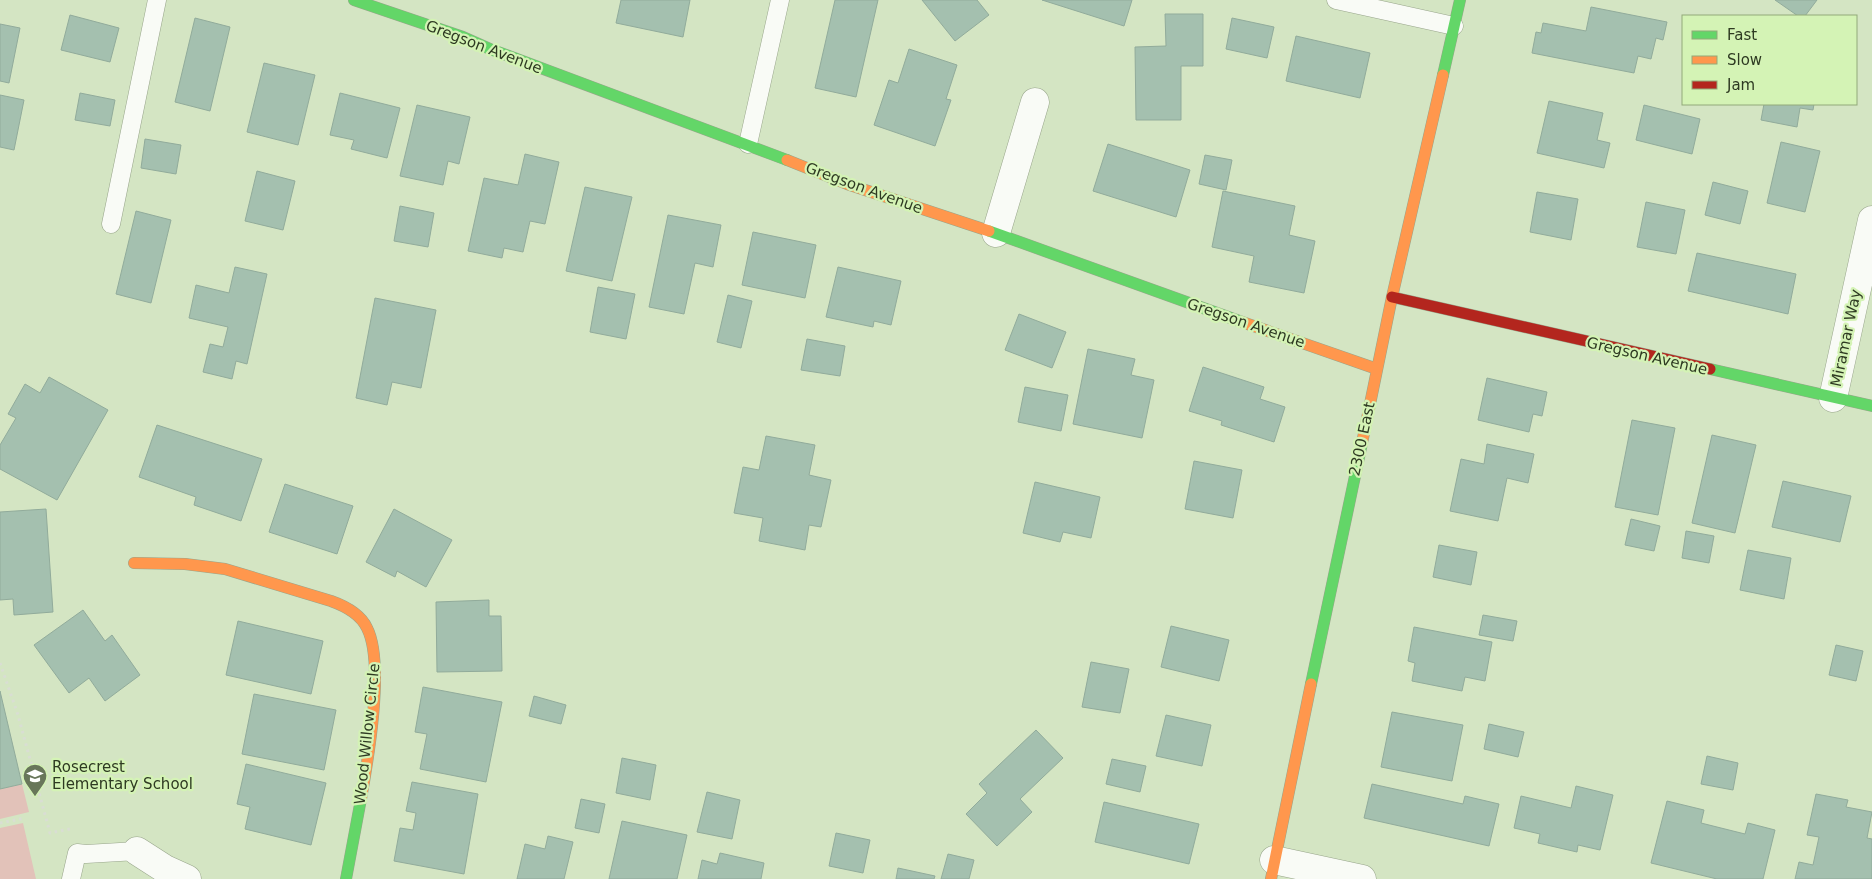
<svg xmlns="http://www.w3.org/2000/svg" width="1872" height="879" font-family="'DejaVu Sans',sans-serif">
	<rect width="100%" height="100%" fill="#d4e5c3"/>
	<!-- green -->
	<path fill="#e2c2b9" d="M22 784 29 812 0 819V789Z
		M23 823 36 879H0V828Z"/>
	<!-- building -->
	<path fill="#a4c0af" stroke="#91ab9b" d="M621 0H690L683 37 616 23Z
		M835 0H878L856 97 815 88Z
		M922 0H977L989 15 955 41Z
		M1042 0H1132L1124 26Z
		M1775 0H1817L1805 16H1798Z
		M1591 7 1667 22 1663 40 1656 38 1651 59 1638 56 1634 73 1532 53 1536 32 1541 33 1543 23 1586 31Z
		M1165 14H1203V66H1181V120H1136L1135 47 1166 46Z
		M70 15 119 28 110 62 61 50Z
		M195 18 230 27 210 111 175 102Z
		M1232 18 1274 27 1267 58 1226 49Z
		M0 24 20 28 9 83 0 81Z
		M1296 36 1370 53 1360 98 1286 81Z
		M909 49 957 65 946 99 951 100 935 146 874 125 889 80 898 83Z
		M264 63 315 75 298 145 247 132Z
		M80 93 115 100 110 126 75 120Z
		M340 93 400 108 387 158 351 149 354 140 330 135Z
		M0 95 24 100 14 150 0 147Z
		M1549 101 1603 113 1597 140 1610 143 1604 168 1537 153Z
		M1764 104H1814L1813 110 1800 108 1797 127 1761 120Z
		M417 105 470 117 459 164 448 161 443 185 400 176Z
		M1644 105 1700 119 1692 154 1636 140Z
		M145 139 181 145 176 174 141 168Z
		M1781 142 1820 151 1805 212 1767 203Z
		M1108 144 1190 170 1176 217 1093 191Z
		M525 154 559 162 545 224 530 221 523 252 504 248 502 258 468 251 484 178 518 185Z
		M1205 155 1232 160 1226 190 1199 184Z
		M257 171 295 181 283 230 245 221Z
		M1713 182 1748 191 1740 224 1705 215Z
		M585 187 632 197 612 281 566 271Z
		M1223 191 1295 206 1289 235 1315 241 1304 293 1249 282 1254 256 1212 247Z
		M1537 192 1578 199 1571 240 1530 232Z
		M1646 202 1685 210 1676 254 1637 247Z
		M400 206 434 213 428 247 394 241Z
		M136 211 171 220 151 303 116 294Z
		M668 215 721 225 713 267 695 263 684 314 649 307Z
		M753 232 816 245 805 298 742 285Z
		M1697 253 1796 274 1788 314 1688 291Z
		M235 267 267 274 247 364 236 361 232 379 203 372 210 344 223 347 228 327 189 318 196 285 229 293Z
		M838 267 901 281 891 325 874 321 873 327 826 317Z
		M598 287 635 294 626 339 590 332Z
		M728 295 752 301 741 348 717 342Z
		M375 298 436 310 421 388 392 382 387 405 356 398Z
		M1019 314 1066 332 1052 368 1005 350Z
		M807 339 845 346 840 376 801 370Z
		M1088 349 1135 359 1131 375 1154 380 1142 438 1073 424Z
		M1203 367 1264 387 1260 399 1285 407 1274 442 1221 425 1222 421 1189 411Z
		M49 377 108 410 57 500 0 469V445L16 418 8 414 25 384 40 393Z
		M1487 378 1547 392 1542 416 1533 414 1529 432 1478 420Z
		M1025 387 1068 395 1061 431 1018 422Z
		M1632 420 1675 428 1658 515 1615 507Z
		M157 425 262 459 241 521 194 505 196 497 139 477Z
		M1712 435 1756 445 1735 533 1692 523Z
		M766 436 815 445 809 475 831 480 821 527 809 525 805 550 759 541 763 518 734 513 743 467 759 470Z
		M1487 444 1534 454 1528 483 1507 478 1498 521 1450 511 1461 459 1484 464Z
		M1194 461 1242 470 1233 518 1185 509Z
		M1783 481 1851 496 1840 542 1772 527Z
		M1035 482 1100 497 1091 538 1063 532 1060 542 1023 533Z
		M285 484 353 506 337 554 269 532Z
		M46 509 53 612 14 615 13 599 0 600V512Z
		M394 509 452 540 426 587 397 571 395 577 366 562Z
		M1631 519 1660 526 1654 551 1625 545Z
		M1686 531 1714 536 1709 563 1682 558Z
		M1439 545 1477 552 1471 585 1433 577Z
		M1748 550 1791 558 1784 599 1740 590Z
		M489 600V616H501L502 671 437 672 436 602Z
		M83 610 105 641 112 635 140 675 105 701 89 678 69 693 34 645Z
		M1483 615 1517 621 1513 641 1479 635Z
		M238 621 323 641 311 694 226 675Z
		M1171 626 1229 640 1219 681 1161 667Z
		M1414 627 1492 642 1485 681 1465 677 1462 691 1412 681 1415 663 1408 661Z
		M1836 645 1863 651 1856 681 1829 675Z
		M1091 662 1129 669 1120 713 1082 707Z
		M423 687 502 702 486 782 420 769 427 734 415 732Z
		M0 691 22 784 0 789Z
		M254 694 336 710 324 770 242 754Z
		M534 696 566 705 561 724 529 716Z
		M1392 712 1463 725 1452 781 1381 767Z
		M1166 715 1211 725 1202 766 1156 756Z
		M1489 724 1524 732 1518 757 1484 749Z
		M1036 730 1063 758 1020 799 1032 812 997 846 966 814 987 793 979 784Z
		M1707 756 1738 763 1733 790 1701 784Z
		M622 758 656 765 650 800 616 793Z
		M1112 759 1146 766 1140 792 1106 784Z
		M246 764 326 783 311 845 245 829 250 807 237 804Z
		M412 782 478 794 464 874 394 861 400 828 413 830 416 813 406 811Z
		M1372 784 1463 804 1465 796 1499 804 1489 846 1364 818Z
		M1576 786 1613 795 1600 850 1578 845 1577 852 1538 843 1540 834 1514 828 1521 796 1571 808Z
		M707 792 740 800 732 839 697 832Z
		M1816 794 1848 800 1846 807 1872 812 1867 838 1872 839V879H1795L1799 862 1813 865 1819 837 1807 835Z
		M581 799 605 804 599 833 575 828Z
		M1667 801 1704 810 1701 823 1745 834 1748 823 1775 830 1763 879H1717L1651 863Z
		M1104 802 1199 824 1189 864 1095 842Z
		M622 821 687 835 677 879H609Z
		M836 833 870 840 863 873 829 866Z
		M548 836 573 842 564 879H517L525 844 545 849Z
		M720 853 764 863 761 879H698L702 860 717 864Z
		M948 854 974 860 969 879H941Z
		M898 868 935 876 934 879H896Z"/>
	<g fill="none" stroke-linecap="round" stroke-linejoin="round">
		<defs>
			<path id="lane" d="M1336 0 1454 26
				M748 144 780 0
				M111 224 157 0
				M71 879 77 853 86 854 137 851"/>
			<path id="street" d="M996 233 1035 102
				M1833 398 1872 220
				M137 851 165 869 187 879
				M1274 860 1362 879"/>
			<path id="fast" d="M354 0 463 37 490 49 787 160
				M1443 75 1460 0
				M989 231 1242 322
				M1710 369 1872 406
				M1311 684 1362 443
				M346 879 361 799"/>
			<path id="slow" d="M787 160 847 184 989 231
				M1242 322 1377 369
				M1362 443 1392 297 1443 75
				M134 563 185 564 225 569 331 601C345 606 361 615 367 628 385 663 368 760 361 799
				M1271 879 1311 684"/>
			<path id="jam" d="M1392 297 1710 369"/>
		</defs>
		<!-- lane casing -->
		<use href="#lane" stroke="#98a58b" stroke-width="19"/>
		<!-- street casing -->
		<use href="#street" stroke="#98a58b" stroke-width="29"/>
		<!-- fast casing -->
		<use href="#fast" stroke="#98a58b" stroke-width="12"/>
		<!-- slow casing -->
		<use href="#slow" stroke="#98a58b" stroke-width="12"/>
		<!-- jam casing -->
		<use href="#jam" stroke="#98a58b" stroke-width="12"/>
		<!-- path -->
		<path stroke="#d9ded3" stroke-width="3" stroke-dasharray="2.5 4" stroke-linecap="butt" d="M0 663 18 715 50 833 70 829
			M0 823 25 818"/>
		<!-- lane -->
		<use href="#lane" stroke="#f9fbf6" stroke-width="18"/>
		<!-- street -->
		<use href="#street" stroke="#f9fbf6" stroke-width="28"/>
		<!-- fast -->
		<use href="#fast" stroke="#63d668" stroke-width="11"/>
		<!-- slow -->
		<use href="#slow" stroke="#ff974d" stroke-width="11"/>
		<!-- jam -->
		<use href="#jam" stroke="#b3261e" stroke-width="11"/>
	</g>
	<!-- icons -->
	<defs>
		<symbol id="school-pin" viewBox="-11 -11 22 30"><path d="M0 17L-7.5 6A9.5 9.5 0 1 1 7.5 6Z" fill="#68765a" stroke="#d4f3b5"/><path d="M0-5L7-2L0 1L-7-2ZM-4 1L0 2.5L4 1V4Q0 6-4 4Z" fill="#fff"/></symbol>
	</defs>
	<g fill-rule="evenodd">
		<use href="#school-pin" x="21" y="762" width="28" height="38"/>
	</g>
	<g text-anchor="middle" stroke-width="4.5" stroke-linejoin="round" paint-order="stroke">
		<!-- street labels -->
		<g font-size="15" fill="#2e3a22" stroke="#d4f3b5">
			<text transform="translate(484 47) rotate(21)" y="5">Gregson Avenue</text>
			<text transform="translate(864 188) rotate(20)" y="5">Gregson Avenue</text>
			<text transform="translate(1246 323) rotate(19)" y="5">Gregson Avenue</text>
			<text transform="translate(1846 338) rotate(-78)" y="5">Miramar Way</text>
			<text transform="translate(1647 356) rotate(13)" y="5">Gregson Avenue</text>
			<text transform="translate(1362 439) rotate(-78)" y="5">2300 East</text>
			<text transform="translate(367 734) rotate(-84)" y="5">Wood Willow Circle</text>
		</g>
		<!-- poi labels -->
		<g font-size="15" fill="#2e3a22" stroke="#d4f3b5" text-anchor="start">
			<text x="52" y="772">Rosecrest<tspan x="52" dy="17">Elementary School</tspan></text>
		</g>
	</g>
	<!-- legend -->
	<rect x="1682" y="15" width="175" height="90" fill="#d4f3b5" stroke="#92a97a"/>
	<rect x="1692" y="31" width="25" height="8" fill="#63d668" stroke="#92a97a"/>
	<text x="1727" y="40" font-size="15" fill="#2e3a22">Fast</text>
	<rect x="1692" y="56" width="25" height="8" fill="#ff974d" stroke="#92a97a"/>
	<text x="1727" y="65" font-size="15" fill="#2e3a22">Slow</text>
	<rect x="1692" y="81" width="25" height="8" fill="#b3261e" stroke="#92a97a"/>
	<text x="1727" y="90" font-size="15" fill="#2e3a22">Jam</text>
</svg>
